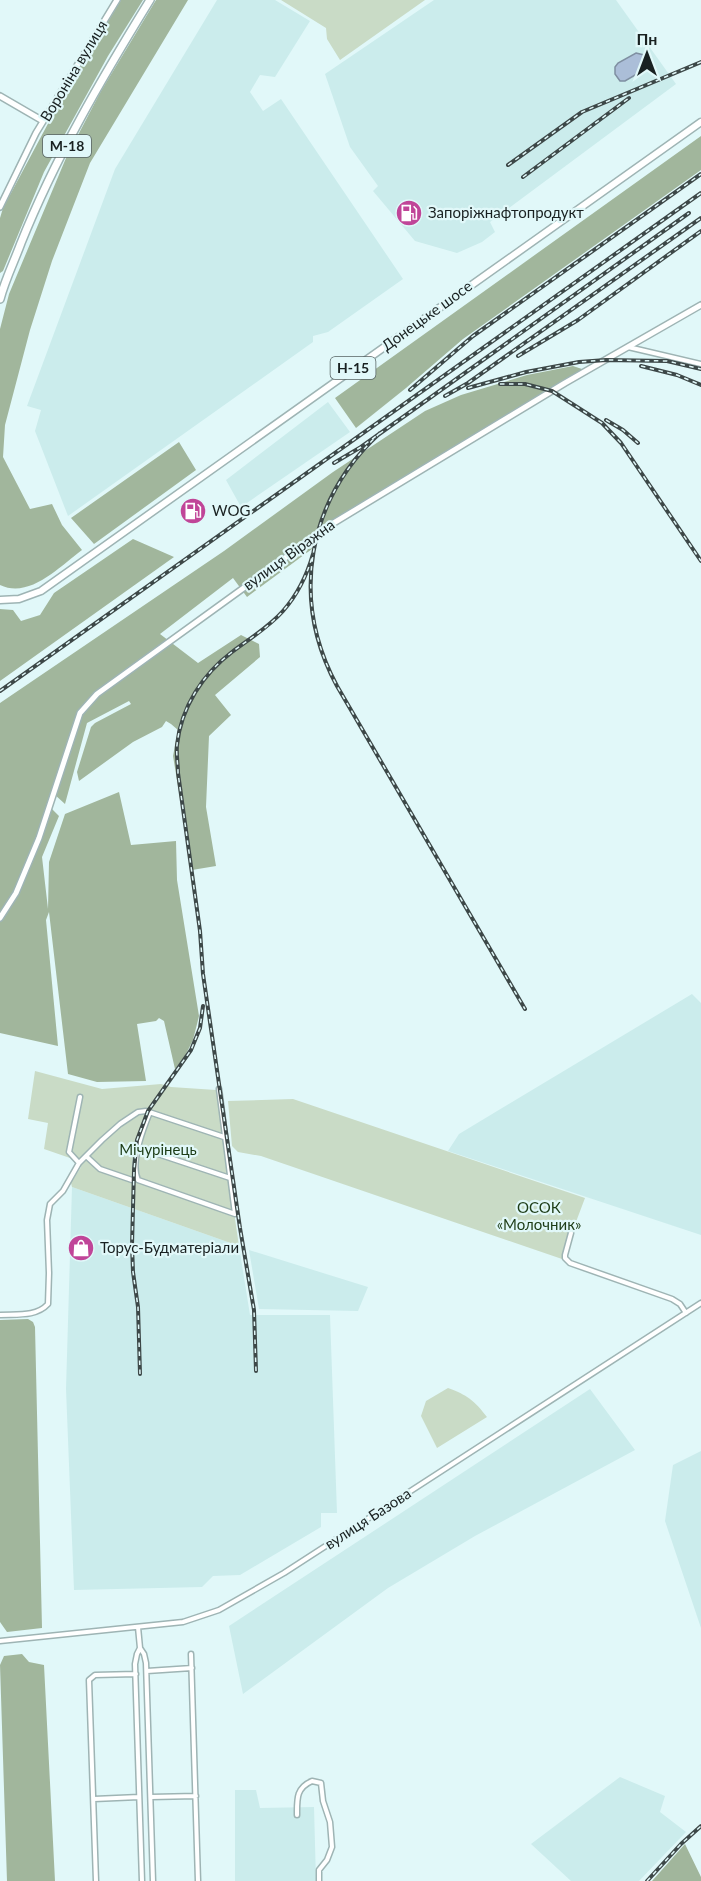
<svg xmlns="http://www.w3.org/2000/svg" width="701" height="1881" font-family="Lato,sans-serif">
	<rect width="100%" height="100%" fill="#e1f8f9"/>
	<!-- built -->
	<path fill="#cbecec" d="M217 0H275L310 21 275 77 260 75 250 92 263 111 281 99 403 279 328 332 313 336V342L68 516 35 431 41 410 27 406 115 169Z
		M434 0H616L676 84 490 222 495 232 482 242 457 253 415 241 373 191 378 186 350 147 325 74Z
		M328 402 350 432 241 507 226 480Z
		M692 994 701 1003V1235L448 1151 459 1134Z
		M72 1187 239 1246 250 1315H330L337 1513H321V1527L240 1575 213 1576 202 1587 74 1590 66 1389Z
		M249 1250 368 1287 358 1311 259 1309Z
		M590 1389 635 1450 475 1536 388 1588 243 1694 229 1626Z
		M701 1451V1628L665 1521 673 1465Z
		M620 1777 665 1796 660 1812 686 1832 639 1881H571L531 1844Z
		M235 1790H256L260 1808 314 1807 316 1881H235Z"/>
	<!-- green -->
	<path fill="#c9dbc6" d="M281 0H425L340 60 327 39 326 28Z
		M35 1071 102 1089 161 1084 171 1087 216 1090 239 1246 72 1187 71 1183 81 1167 70 1158 44 1149 48 1123 28 1119Z
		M293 1099 585 1198 562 1259 261 1156 238 1152 232 1146 228 1101Z
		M448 1388C467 1395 474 1400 487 1417L437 1448 421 1416 426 1401Z"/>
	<!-- forest -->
	<path fill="#a1b69c" d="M121 0H143L108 56 44 172 3 271 0 273V218L3 208 59 103Z
		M156 0H188L90 163 52 261 30 330 5 425 3 457 30 509 52 504 62 525 82 550C59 567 30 599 0 585V329L9 294 66 158 101 91Z
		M701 136V170L463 339 406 388 356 428 335 398Z
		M573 366 582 369 565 383 309 540 312 549 247 597 233 578 160 634 198 663 241 635 259 644 260 657 215 695 231 715 209 736 206 807 216 866 192 870 173 756 178 730 171 724 166 721 162 727 133 742 79 781 77 772 91 727 95 723 131 704 129 701 87 723 65 804 54 794 49 806 59 816 42 857 48 909 49 862 65 814 119 792 131 845 176 841 177 880 199 1016 193 1040 184 1058 175 1069 164 1021 159 1018 156 1021 137 1024 146 1081 97 1082 68 1074 49 912 46 920 58 1046 0 1033V703L224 551 333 472 425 411 461 395 527 375Z
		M179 442 196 470 94 544 71 518Z
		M133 539 174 557 0 681V609L13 610 21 621 40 615 54 593Z
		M28 1319 33 1322 35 1327 42 1628 7 1632 0 1622V1320Z
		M22 1654 29 1662 44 1665 55 1881H7L0 1665 4 1656Z
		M685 1844 701 1877V1881H652Z"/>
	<!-- water -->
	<path fill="#abbed8" stroke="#7f8fa1" stroke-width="1.5" d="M636 53 644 55 650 63 649 67 625 81H620L615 74V67L618 63Z"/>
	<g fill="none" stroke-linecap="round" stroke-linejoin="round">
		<defs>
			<path id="street" d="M628 347 701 364
				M150 1112C143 1129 130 1163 138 1180L235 1214 219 1089
				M140 1148 230 1178
				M86 1156 100 1169 132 1180
				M79 1163 69 1152 80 1097
				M571 1233 565 1255V1258L570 1263 672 1299 680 1304 686 1313
				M0 1315C17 1314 36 1317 48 1304L49 1273 47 1220 50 1204 63 1191 79 1163 102 1140 120 1124 138 1112 146 1111 224 1137
				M138 1627 140 1648 144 1654 146 1663 153 1881
				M0 1641 183 1622 219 1610 284 1573 701 1303
				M140 1648 137 1654 135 1664 142 1881
				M191 1654 198 1881
				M147 1671 192 1668
				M151 1797 196 1796
				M94 1799 139 1797
				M297 1815C297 1799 296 1788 312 1781L321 1783 323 1801 330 1822 332 1847 327 1860 319 1870V1881
				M96 1881 89 1680 95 1675 136 1674"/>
			<path id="secondary" d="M0 96 43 121
				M0 207 36 133 117 0
				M0 918 16 893 39 838 80 713 97 694 332 524 565 383 701 305"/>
			<path id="primary" d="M0 600 19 599 41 591 701 122"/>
			<path id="highway" d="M0 299C5 280 14 262 21 243 55 158 102 78 150 0"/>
		</defs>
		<!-- street casing -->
		<use href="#street" stroke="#9eb4b4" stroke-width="7"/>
		<!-- secondary casing -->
		<use href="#secondary" stroke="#9eb4b4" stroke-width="8"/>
		<!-- primary casing -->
		<use href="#primary" stroke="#9eb4b4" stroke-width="9"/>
		<!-- highway casing -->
		<use href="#highway" stroke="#9eb4b4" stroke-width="10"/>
		<!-- street -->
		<use href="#street" stroke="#fff" stroke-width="4"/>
		<!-- secondary -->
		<use href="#secondary" stroke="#fff" stroke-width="5"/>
		<!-- primary -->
		<use href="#primary" stroke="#fff" stroke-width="6"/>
		<!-- highway -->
		<use href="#highway" stroke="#fff" stroke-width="7"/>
		<defs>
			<path id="rail" d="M508 165 582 112 701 62
				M523 177 629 98
				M518 356 578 320 701 231
				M641 366 677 375 701 385
				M500 384H525L552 391 602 423 621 443 701 561
				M468 388 526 372 579 362 606 360 667 361 701 369
				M410 390 473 336 701 174
				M445 396 468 383 701 218
				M606 420 623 430 638 443
				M380 433C307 500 290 599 337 686L525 1009
				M334 463 361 447 689 213
				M0 691 701 193
				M256 1371 254 1310 240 1228 203 974 200 931 178 773C178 764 176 754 177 745 181 707 203 674 232 652 249 639 269 627 283 611 298 594 307 575 313 554
				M140 1374 138 1307 133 1272 132 1245 134 1170 137 1140 148 1111 191 1050 200 1028 203 1006
				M647 1881 681 1844 701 1826"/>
		</defs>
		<!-- rail casing -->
		<use href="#rail" stroke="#3d4848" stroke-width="4"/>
		<!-- rail -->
		<use href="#rail" stroke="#e1f8f9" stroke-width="1.5" stroke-dasharray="4.5" stroke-linecap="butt"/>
	</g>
	<!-- icons -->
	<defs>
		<symbol id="fuel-disc" viewBox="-11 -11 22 22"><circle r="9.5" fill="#c04598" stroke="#e1f8f9"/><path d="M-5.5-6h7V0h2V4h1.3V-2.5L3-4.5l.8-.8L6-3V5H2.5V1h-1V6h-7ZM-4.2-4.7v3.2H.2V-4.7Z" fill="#fff"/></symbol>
		<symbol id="shop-disc" viewBox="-11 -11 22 22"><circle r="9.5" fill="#c04598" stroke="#e1f8f9"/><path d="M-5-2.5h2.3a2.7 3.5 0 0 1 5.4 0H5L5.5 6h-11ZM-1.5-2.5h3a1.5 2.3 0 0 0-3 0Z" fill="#fff"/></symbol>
	</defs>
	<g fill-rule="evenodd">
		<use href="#fuel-disc" x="394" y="198" width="30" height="30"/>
		<use href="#fuel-disc" x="178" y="496" width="30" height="30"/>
		<use href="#shop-disc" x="66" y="1233" width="30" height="30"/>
	</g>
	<g text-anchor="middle" stroke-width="4.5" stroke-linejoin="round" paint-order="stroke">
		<!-- shield labels -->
		<g fill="#e1f8f9" stroke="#556262" stroke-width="1.5">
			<rect x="43" y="135" width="48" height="22" rx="4.5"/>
			<rect x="330.5" y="357" width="45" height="22" rx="4.5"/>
		</g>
		<g font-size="14" font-weight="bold" fill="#192121">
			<text x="67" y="151">М-18</text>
			<text x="353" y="373">Н-15</text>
		</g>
		<!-- street labels -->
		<g font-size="15" fill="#192121" stroke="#e1f8f9">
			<text transform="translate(74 71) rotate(-59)" y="5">Вороніна вулиця</text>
			<text transform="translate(427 316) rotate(-36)" y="5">Донецьке шосе</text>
			<text transform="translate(289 555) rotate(-36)" y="5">вулиця Віражна</text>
			<text transform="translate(368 1519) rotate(-33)" y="5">вулиця Базова</text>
		</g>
		<!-- poi labels -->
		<g font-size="15" fill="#192121" stroke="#e1f8f9" text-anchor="start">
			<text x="428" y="218">Запоріжнафтопродукт</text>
			<text x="212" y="516">WOG</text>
			<text x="100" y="1253">Торус-Будматеріали</text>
		</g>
		<!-- park labels -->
		<g font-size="15" fill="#1d3c16" stroke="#e1f8f9">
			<text x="158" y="1155">Мічурінець</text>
			<text x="539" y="1213">ОСОК<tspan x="539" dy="17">«Молочник»</tspan></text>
		</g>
	</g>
	<!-- north arrow -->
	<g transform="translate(647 54)" stroke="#e1f8f9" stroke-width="4.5" paint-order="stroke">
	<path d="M0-4.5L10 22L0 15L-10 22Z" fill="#192121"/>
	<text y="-9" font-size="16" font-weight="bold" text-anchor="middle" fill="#192121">Пн</text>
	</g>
</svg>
